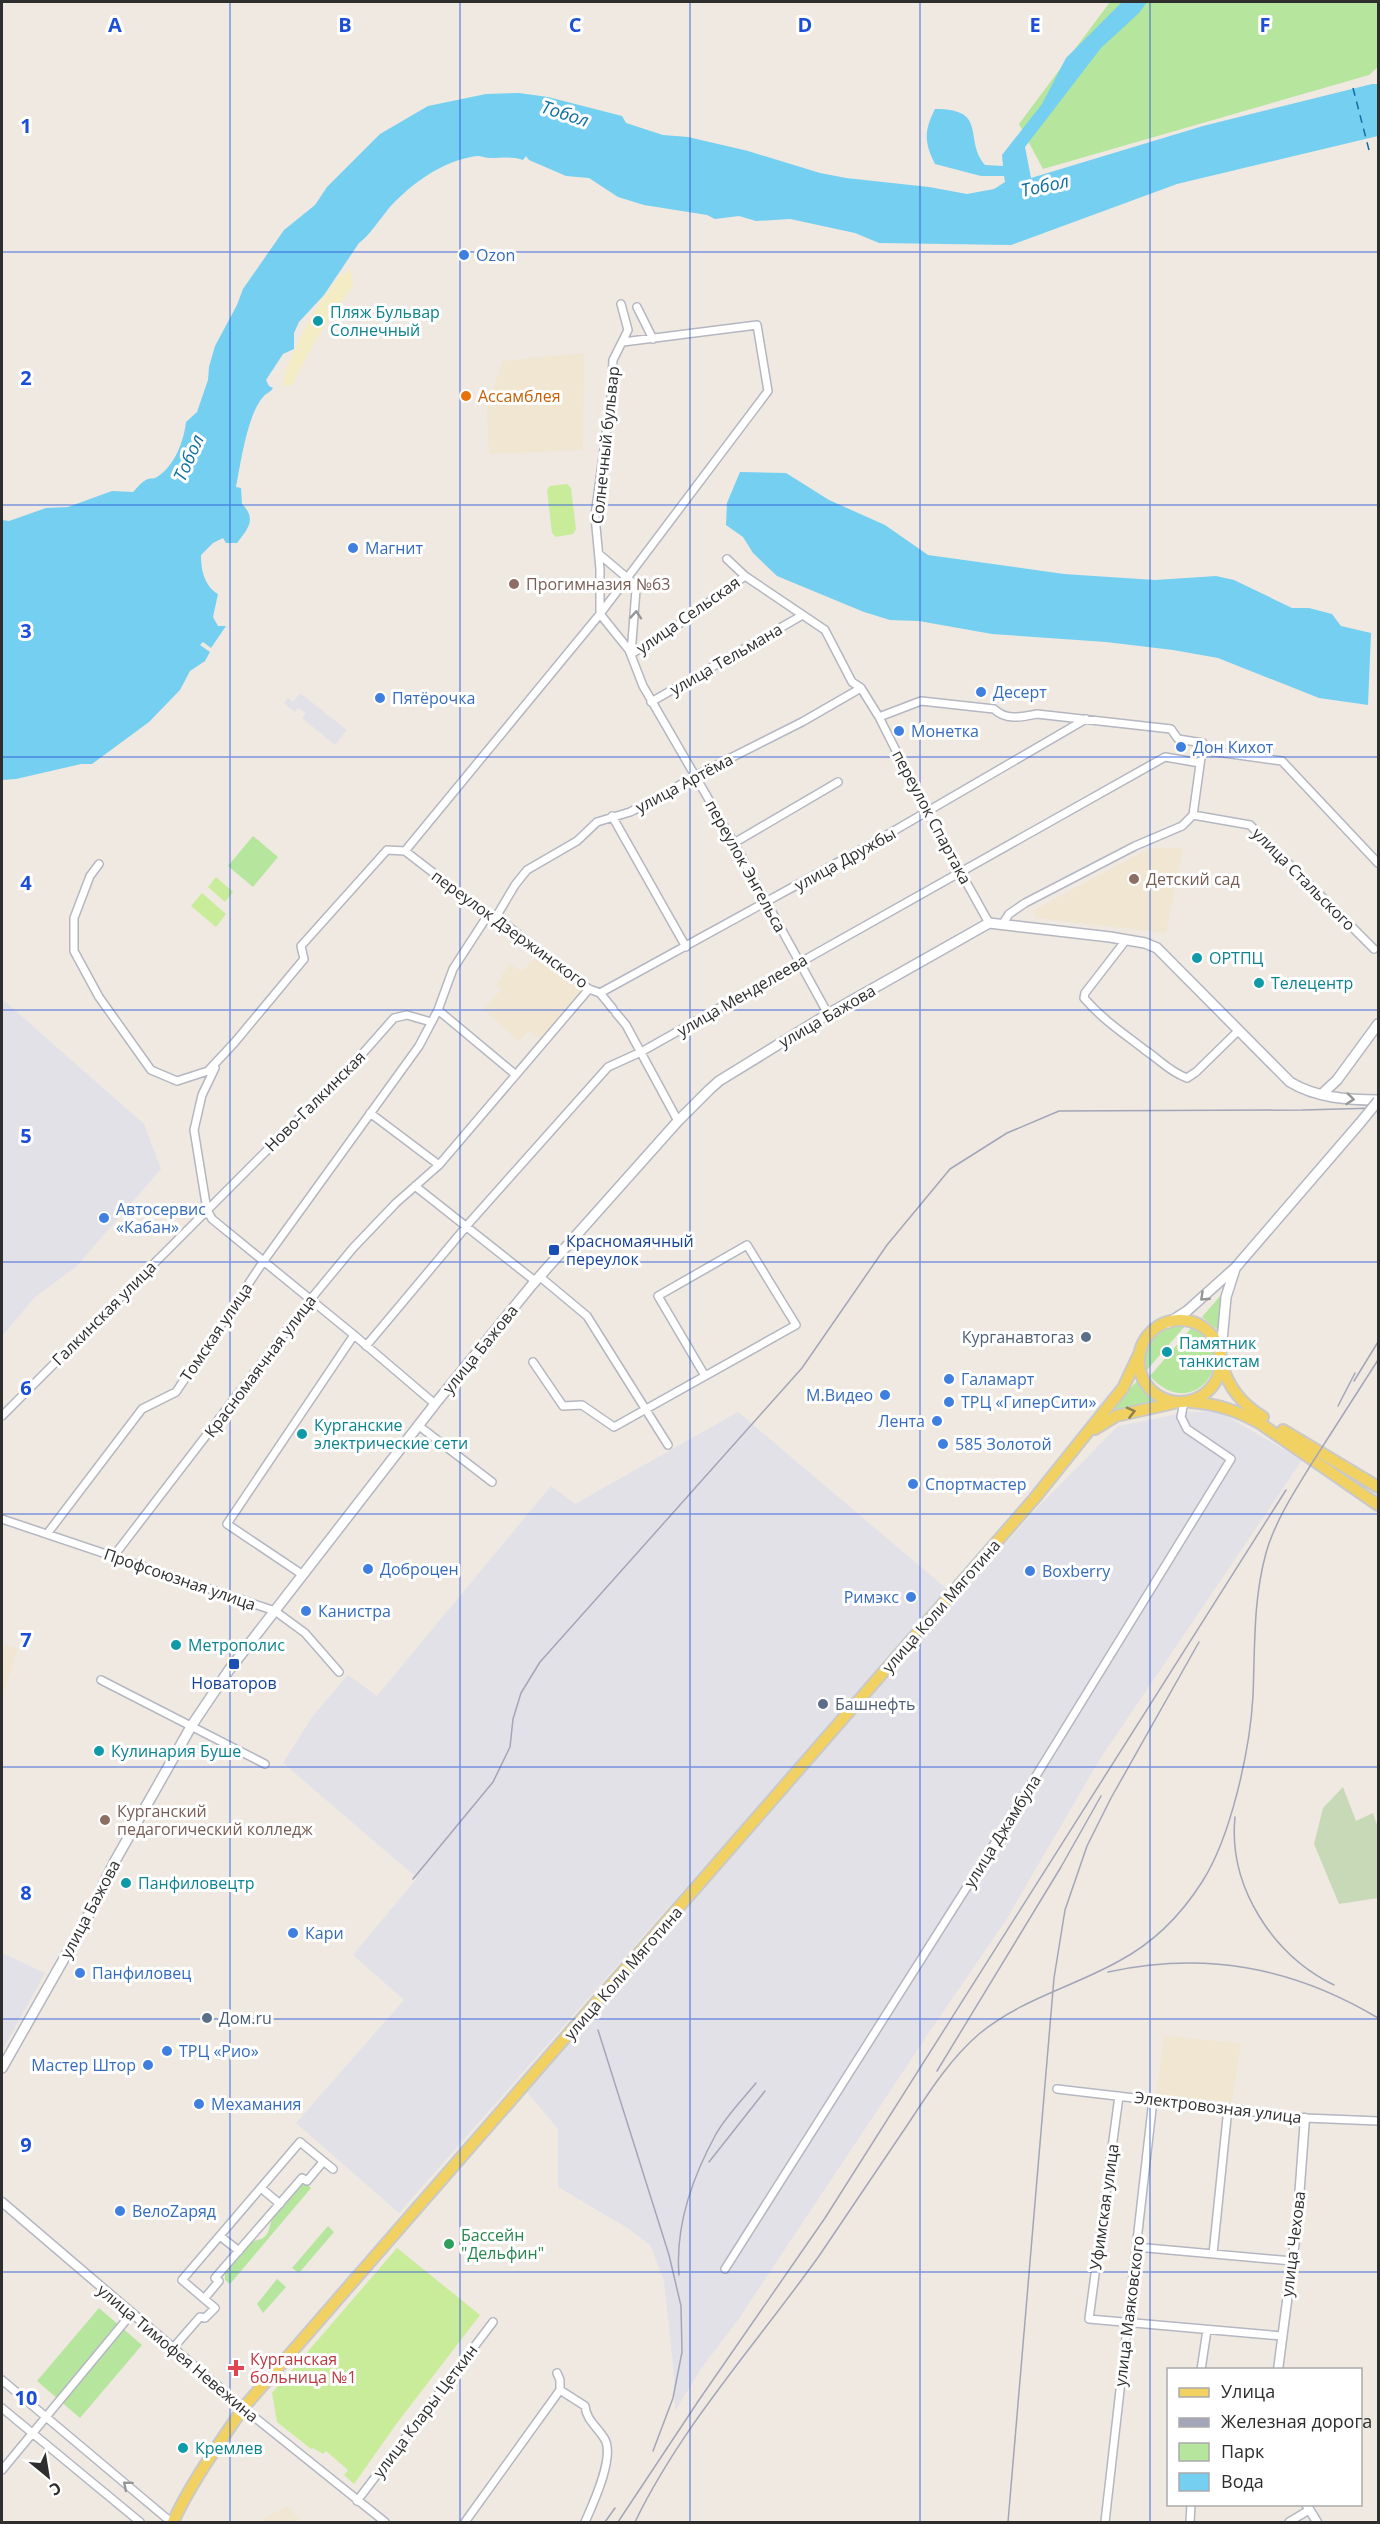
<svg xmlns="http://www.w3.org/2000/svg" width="1380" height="2524" font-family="'Open Sans',sans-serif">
	<rect width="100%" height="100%" fill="#efe9e1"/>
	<!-- industrial -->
	<path fill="#e3e1e8" d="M300 693 347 730 335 745 302 718 306 713 298 708 295 712 284 703 288 698 293 702Z
		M2 999 144 1124 161 1169 76 1267 35 1297 2 1336Z
		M1218 1411 1302 1460 1100 1759 1006 1920 926 2037 738 2320 703 2366 675 2411 674 2375 664 2280 650 2245 629 2229 558 2187V2129L527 2092 768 1810 1039 1506 1118 1426 1189 1412Z
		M738 1412 948 1590 399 2213 296 2123 404 2000 353 1955 417 1878 283 1763 312 1717 348 1675 377 1696 551 1486 575 1504Z
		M2 1953 45 1973 2 2051Z"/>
	<!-- education -->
	<path fill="#f0e6d1" d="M584 353 583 450 489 454 487 410 502 361Z
		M1150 848H1183L1166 933 1036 918 1034 910Z
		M539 954 585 987 584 992 543 1041 528 1031 519 1041 483 1009 501 990 496 985 509 964 523 971Z
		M2 1644 18 1648 2 1698Z
		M1164 2036 1241 2043 1232 2102 1156 2097Z
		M288 2506 301 2522H257Z"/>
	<!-- green -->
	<path fill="#b6e59e" d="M1110 2H1378V67L1369 75 1043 169 1019 124Z
		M253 836 278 857 253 887 228 866Z
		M1221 1295 1220 1330H1218L1202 1317Z
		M1185 1326 1146 1371C1140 1345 1159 1325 1185 1326Z
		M1193 1326C1245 1351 1195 1427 1150 1376Z
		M1139 1379 1143 1388 1155 1399 1154 1401 1108 1412Z
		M306 2184 311 2188 230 2284 225 2280V2274L253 2241C274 2238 266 2226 275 2215 282 2204 291 2195 299 2185Z
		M328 2226 334 2232 299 2273 292 2268Z
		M277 2279 286 2287 263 2313 257 2304Z
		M99 2308 142 2345 80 2418 37 2381Z"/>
	<!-- sand -->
	<path fill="#f3ecc5" d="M350 270 353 285 316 339 292 385 282 387 287 366 313 313 338 277Z"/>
	<!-- cemetery -->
	<path fill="#c8d9b8" d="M1343 1787 1356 1821 1373 1813 1378 1828V1898L1339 1904 1314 1844 1323 1808Z"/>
	<!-- pitch -->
	<path fill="#c9ec9a" d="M567 484 571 488 576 529 573 534 556 537 552 533 547 490 550 486Z
		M216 877 233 892 225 902 208 887Z
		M202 893 226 914 216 927 191 906Z
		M397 2248 480 2315 397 2423 354 2484 344 2475 348 2470 326 2451 323 2454 313 2448 311 2449 277 2422 272 2393Z"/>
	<!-- water -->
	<path fill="#75cff0" d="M1122 2H1147L1139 13 1101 48 1025 147 1031 178 1203 126 1372 84H1378V136L1177 184 1011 245 879 243 855 233 790 219 756 221 739 216 715 219 707 215 644 205 618 197 589 178 566 176 529 160 526 156 523 160C511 156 503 158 491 158 486 158 481 156 477 156 443 160 411 184 389 208 380 219 369 236 359 243L324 295 299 322 294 333V349L283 354 266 380 269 386 273 388C270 393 266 393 263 397 247 416 241 462 236 487L241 488 242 504C257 519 248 529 237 543H226L223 538 213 543 201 555C201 569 204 586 218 594L213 617 218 626H226L211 648 203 642 200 645 210 652 205 661 190 671 180 690 149 722 92 764H81L16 779 2 780V520L9 521 46 508 68 507 112 491 133 492C137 488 142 481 148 479 151 478 155 479 157 477 175 466 184 440 186 422L197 412 208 380 209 367 215 346 237 305 243 289 284 230 315 205 327 187 380 134 428 106 486 94 519 93 548 97 622 116 626 123 663 135 688 137 748 151 820 173 846 178 929 187 967 194 994 189 1005 182 1004 176H981L935 164C924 142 924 131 935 109 989 109 963 139 985 165L1003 166 1002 155 1042 104 1066 58Z
		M740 472 786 473 829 500 885 525 928 555 1064 574 1155 580 1216 576 1234 580 1292 608H1309L1332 614 1341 626 1371 633 1368 705 1319 698 1218 658 1173 650 1106 642 992 634 919 621 890 620 864 612 777 576 753 553 743 537 726 525 727 503Z"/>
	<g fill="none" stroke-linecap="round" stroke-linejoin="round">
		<!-- ferry -->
		<path stroke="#0d6fa3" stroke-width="1.5" stroke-dasharray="8 6" stroke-linecap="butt" d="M1353 88 1369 150"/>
		<defs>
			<path id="minor" d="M637 307 653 339
				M599 554 632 582 636 590 631 654
				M727 559 745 576 825 630 852 682 861 688 879 717 927 812 989 923
				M600 613V569L595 516 611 397 613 360 628 330 621 304
				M600 614 629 650 643 686 734 843 828 1014
				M631 654 664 635 745 576
				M651 702 801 616
				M879 717 921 701 994 709C1006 721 1022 717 1037 714L1171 729 1178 739 1203 743 1193 815
				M1202 750 1282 761 1378 863
				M1193 815 1250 825 1374 949
				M612 816 686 947
				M734 843 838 782
				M405 851 600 614 768 391 757 325 623 342
				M405 851 488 915 496 917 589 989 600 993 613 1009
				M99 864 90 876 74 918V951L99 997 151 1070 177 1081 208 1071 235 1042 304 959 301 946 387 850 405 851
				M496 917 515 885 527 870 577 841 597 822 630 812 654 800 695 776 802 722 861 688
				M1002 925 1009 914 1025 903 1135 846 1182 826 1193 815
				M1126 940 1085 993 1084 998C1102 1019 1123 1033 1145 1050 1160 1060 1170 1072 1187 1078L1196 1072 1239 1030
				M600 993 873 843 1086 719
				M438 1010 516 1075
				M616 1013 626 1025 678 1121
				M215 1068 202 1095 194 1130 207 1210 212 1219 354 1335 435 1404
				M370 1113 439 1165
				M415 1186 535 1281
				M539 1276 587 1316 668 1445
				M366 1346 470 1222 608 1067 641 1052 1165 757 1200 763
				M533 1362 563 1406 582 1405 614 1427 796 1325 747 1245 658 1296 705 1376
				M2 1416 356 1061 394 1018 407 1015 431 1022
				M419 1426 492 1482
				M2 1519 275 1611 305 1633 339 1672
				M47 1534 142 1409 176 1392 263 1262 419 1046 438 1010 453 969 488 915
				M113 1557 310 1300 353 1248 396 1203 439 1165 589 989
				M303 1575 227 1524 354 1335
				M101 1680 265 1764
				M1057 2089 1305 2118 1378 2121
				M1119 2096 1089 2319 1282 2336
				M261 2188 280 2204
				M220 2236 239 2251
				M1136 2247 1292 2261
				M1213 2254 1228 2108
				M725 2269 991 1849 1231 1459 1187 1429 1181 1417 1184 1402
				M204 2299 219 2281 215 2278 302 2178 307 2181 323 2162
				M173 2348 200 2317 205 2318 215 2308 182 2280 300 2142 333 2169
				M1201 2370 1207 2330
				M2 2380 171 2522
				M560 2390 585 2406C586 2419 597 2427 604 2438 616 2455 593 2504 585 2522
				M2 2408 140 2522
				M243 2408 385 2522
				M2 2470 132 2313
				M357 2501 493 2322
				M465 2522 560 2390V2380L557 2373
				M1105 2522 1153 2100
				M1190 2522 1191 2504
				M1289 2522 1309 2510"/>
			<path id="tertiary" d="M2 2202 243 2408
				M1278 2370 1297 2225 1305 2118
				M1306 2504 1317 2522"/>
			<path id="secondary" d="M1322 1094 1337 1080 1378 1024
				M1168 1323 1187 1311 1236 1267 1360 1123
				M1221 1352 1226 1297 1235 1269
				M2 2068 86 1920 115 1861 192 1725 229 1670 435 1404 532 1285 678 1121 709 1090 719 1081 828 1014 989 923 1110 937 1145 943 1157 948 1290 1082C1316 1098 1349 1100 1378 1100"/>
			<path id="primary" d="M1139 1361a41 41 0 1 1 82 0a41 41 0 1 1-82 0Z
				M1222 1364C1228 1387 1243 1405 1263 1417
				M1191 1402C1218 1404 1238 1411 1261 1424L1378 1505
				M1095 1429 1116 1416 1174 1403
				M1283 1430 1378 1487
				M173 2522C192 2481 218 2446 243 2408L1034 1499 1123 1388 1141 1350"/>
		</defs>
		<!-- minor casing -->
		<use href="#minor" stroke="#b4b7c1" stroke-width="10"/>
		<!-- tertiary casing -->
		<use href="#tertiary" stroke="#b4b7c1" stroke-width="11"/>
		<!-- secondary casing -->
		<use href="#secondary" stroke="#b4b7c1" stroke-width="12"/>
		<!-- primary casing -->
		<use href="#primary" stroke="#c9c9c9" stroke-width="14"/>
		<!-- minor -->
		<use href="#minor" stroke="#fff" stroke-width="7"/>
		<!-- tertiary -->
		<use href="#tertiary" stroke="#fff" stroke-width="8"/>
		<!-- secondary -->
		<use href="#secondary" stroke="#fff" stroke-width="9"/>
		<!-- primary -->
		<use href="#primary" stroke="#f2d163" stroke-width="10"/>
		<!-- rail -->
		<path stroke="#a3a6b8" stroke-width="1.5" d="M1354 1381 1378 1342
			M1338 1406 1355 1373
			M1235 1817C1228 1887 1273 1955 1334 1985
			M413 1879 493 1782 510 1747 513 1719 521 1693 540 1662 802 1368 887 1245 950 1169 1007 1133 1059 1111 1302 1110 1378 1108
			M1108 1972C1205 1951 1293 1967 1378 2018
			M598 2030 669 2255 681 2306 682 2352 673 2398 653 2451
			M937 2071 1061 1867 1101 1796
			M709 2162 765 2091
			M679 2275C675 2226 693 2176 716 2134 726 2116 743 2099 756 2083
			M605 2522 615 2508
			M618 2522 699 2400 825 2218 1286 1490
			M635 2522C682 2425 757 2343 819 2256 849 2212 878 2168 908 2124 929 2092 950 2059 979 2034 1021 1999 1073 1987 1119 1961 1153 1943 1181 1915 1202 1882 1231 1837 1250 1750 1253 1696 1255 1648 1253 1600 1266 1553 1275 1521 1295 1491 1312 1463 1334 1429 1356 1394 1378 1360
			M1008 2522 1054 1978 1065 1910 1087 1846 1111 1798 1199 1642"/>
		<defs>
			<path id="secondary-bridge" d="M1360 1123 1378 1101"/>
		</defs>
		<!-- secondary-bridge casing -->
		<use href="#secondary-bridge" stroke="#b4b7c1" stroke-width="12" stroke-linecap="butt"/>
		<!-- secondary-bridge -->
		<use href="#secondary-bridge" stroke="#fff" stroke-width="9"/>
	</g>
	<!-- one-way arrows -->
	<defs><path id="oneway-chevron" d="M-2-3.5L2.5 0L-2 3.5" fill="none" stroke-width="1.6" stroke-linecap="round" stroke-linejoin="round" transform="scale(1.5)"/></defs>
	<g stroke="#969696">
		<use href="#oneway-chevron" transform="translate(636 615) rotate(-86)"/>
		<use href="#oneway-chevron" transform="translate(1350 1099) rotate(6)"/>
		<use href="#oneway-chevron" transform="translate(1204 1297) rotate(137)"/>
		<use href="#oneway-chevron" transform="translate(127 2485) rotate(-140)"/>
	</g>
	<use stroke="#908048" href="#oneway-chevron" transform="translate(1131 1412) rotate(-14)"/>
	<!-- grid -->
	<path fill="none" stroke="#1d4ed8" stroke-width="1.5" stroke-opacity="0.55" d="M230 2V2522M460 2V2522M690 2V2522M920 2V2522M1150 2V2522M2 252H1378M2 505H1378M2 757H1378M2 1010H1378M2 1262H1378M2 1514H1378M2 1767H1378M2 2019H1378M2 2272H1378"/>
	<!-- markers -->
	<g fill="#3f7fe0" stroke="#fff" stroke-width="2">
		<circle cx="464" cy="255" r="6"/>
		<circle cx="353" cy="548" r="6"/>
		<circle cx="981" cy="692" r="6"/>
		<circle cx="380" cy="698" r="6"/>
		<circle cx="899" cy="731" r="6"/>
		<circle cx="1181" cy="747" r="6"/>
		<circle cx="104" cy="1218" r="6"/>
		<circle cx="949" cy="1379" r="6"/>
		<circle cx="885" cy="1395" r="6"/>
		<circle cx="949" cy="1402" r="6"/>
		<circle cx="937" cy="1421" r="6"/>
		<circle cx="943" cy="1444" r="6"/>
		<circle cx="913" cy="1484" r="6"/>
		<circle cx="368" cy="1569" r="6"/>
		<circle cx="1030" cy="1571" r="6"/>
		<circle cx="911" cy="1597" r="6"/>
		<circle cx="306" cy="1611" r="6"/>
		<circle cx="293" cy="1933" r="6"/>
		<circle cx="80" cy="1973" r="6"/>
		<circle cx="167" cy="2051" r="6"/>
		<circle cx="148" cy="2065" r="6"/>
		<circle cx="199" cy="2104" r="6"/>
		<circle cx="120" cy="2211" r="6"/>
	</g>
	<g fill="#0f9aa8" stroke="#fff" stroke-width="2">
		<circle cx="318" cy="321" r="6"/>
		<circle cx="1197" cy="958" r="6"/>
		<circle cx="1259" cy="983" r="6"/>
		<circle cx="1167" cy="1352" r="6"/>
		<circle cx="302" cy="1434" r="6"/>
		<circle cx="176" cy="1645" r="6"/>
		<circle cx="99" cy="1751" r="6"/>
		<circle cx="126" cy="1883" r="6"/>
		<circle cx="183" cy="2448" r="6"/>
	</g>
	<circle fill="#e8710a" stroke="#fff" stroke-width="2" cx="466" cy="396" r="6"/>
	<g fill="#8d6e63" stroke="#fff" stroke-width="2">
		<circle cx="514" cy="584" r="6"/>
		<circle cx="1134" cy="879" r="6"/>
		<circle cx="105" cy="1820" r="6"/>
	</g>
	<g fill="#1a4fb4" stroke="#fff" stroke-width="2">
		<rect x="548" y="1244" width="12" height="12" rx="3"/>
		<rect x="228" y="1658" width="12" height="12" rx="3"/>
	</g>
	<g fill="#5c6f8a" stroke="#fff" stroke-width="2">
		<circle cx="1086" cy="1337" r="6"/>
		<circle cx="823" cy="1704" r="6"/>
		<circle cx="207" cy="2018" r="6"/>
	</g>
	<circle fill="#2e9e5b" stroke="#fff" stroke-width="2" cx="449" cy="2244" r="6"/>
	<path fill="#e0444e" stroke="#fff" stroke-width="2" d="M233 2359h6v6h6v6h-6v6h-6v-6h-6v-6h6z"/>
	<g text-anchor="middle" stroke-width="6" stroke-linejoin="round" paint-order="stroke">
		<!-- shop labels -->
		<g font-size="16" fill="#366cbe" stroke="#fff" text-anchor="start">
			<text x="476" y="261">Ozon</text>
			<text x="365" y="554">Магнит</text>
			<text x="993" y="698">Десерт</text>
			<text x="392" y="704">Пятёрочка</text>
			<text x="911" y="737">Монетка</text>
			<text x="1193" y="753">Дон Кихот</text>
			<text x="116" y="1215">Автосервис<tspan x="116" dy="18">«Кабан»</tspan></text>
			<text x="961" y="1385">Галамарт</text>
			<text x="873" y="1401" text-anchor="end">М.Видео</text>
			<text x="961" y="1408">ТРЦ «ГиперСити»</text>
			<text x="925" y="1427" text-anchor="end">Лента</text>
			<text x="955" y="1450">585 Золотой</text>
			<text x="925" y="1490">Спортмастер</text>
			<text x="380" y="1575">Доброцен</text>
			<text x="1042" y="1577">Boxberry</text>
			<text x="899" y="1603" text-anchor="end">Римэкс</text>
			<text x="318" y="1617">Канистра</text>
			<text x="305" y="1939">Кари</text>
			<text x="92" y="1979">Панфиловец</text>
			<text x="179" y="2057">ТРЦ «Рио»</text>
			<text x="136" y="2071" text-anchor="end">Мастер Штор</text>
			<text x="211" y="2110">Мехамания</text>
			<text x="132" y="2217">ВелоZаряд</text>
		</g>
		<!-- culture labels -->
		<g font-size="16" fill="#0d838f" stroke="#fff" text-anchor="start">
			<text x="330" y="318">Пляж Бульвар<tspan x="330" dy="18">Солнечный</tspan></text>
			<text x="1209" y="964">ОРТПЦ</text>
			<text x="1271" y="989">Телецентр</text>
			<text x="1179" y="1349">Памятник<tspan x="1179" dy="18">танкистам</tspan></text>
			<text x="314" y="1431">Курганские<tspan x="314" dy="18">электрические сети</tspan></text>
			<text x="188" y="1651">Метрополис</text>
			<text x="111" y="1757">Кулинария Буше</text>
			<text x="138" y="1889">Панфиловецтр</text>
			<text x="195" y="2454">Кремлев</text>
		</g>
		<!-- food labels -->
		<g font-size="16" fill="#c56008" stroke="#fff" text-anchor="start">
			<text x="478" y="402">Ассамблея</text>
		</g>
		<!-- street labels -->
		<g font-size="16" fill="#2e2e2e" stroke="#fff">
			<text transform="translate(605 445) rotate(-84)" y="6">Солнечный бульвар</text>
			<text transform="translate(688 615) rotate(-35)" y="6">улица Сельская</text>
			<text transform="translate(726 659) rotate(-30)" y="6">улица Тельмана</text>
			<text transform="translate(684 783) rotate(-28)" y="6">улица Артёма</text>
			<text transform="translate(932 817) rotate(62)" y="6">переулок Спартака</text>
			<text transform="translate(845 859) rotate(-29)" y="6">улица Дружбы</text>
			<text transform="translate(746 866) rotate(61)" y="6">переулок Энгельса</text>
			<text transform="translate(1304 879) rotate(45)" y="6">улица Стальского</text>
			<text transform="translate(510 929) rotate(36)" y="6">переулок Дзержинского</text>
			<text transform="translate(742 995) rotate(-30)" y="6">улица Менделеева</text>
			<text transform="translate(827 1016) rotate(-30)" y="6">улица Бажова</text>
			<text transform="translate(315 1101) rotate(-45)" y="6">Ново-Галкинская</text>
			<text transform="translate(104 1313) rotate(-45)" y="6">Галкинская улица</text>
			<text transform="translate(216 1332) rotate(-56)" y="6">Томская улица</text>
			<text transform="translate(480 1349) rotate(-51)" y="6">улица Бажова</text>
			<text transform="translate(260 1366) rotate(-53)" y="6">Красномаячная улица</text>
			<text transform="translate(180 1579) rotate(19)" y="6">Профсоюзная улица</text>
			<text transform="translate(941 1606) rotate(-49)" y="6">улица Коли Мяготина</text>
			<text transform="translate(1002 1831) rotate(-58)" y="6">улица Джамбула</text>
			<text transform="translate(90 1909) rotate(-62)" y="6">улица Бажова</text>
			<text transform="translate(623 1973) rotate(-49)" y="6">улица Коли Мяготина</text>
			<text transform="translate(1218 2107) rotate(7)" y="6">Электровозная улица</text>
			<text transform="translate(1104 2207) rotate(-82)" y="6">Уфимская улица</text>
			<text transform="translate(1293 2244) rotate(-83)" y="6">улица Чехова</text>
			<text transform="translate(1129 2311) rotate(-83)" y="6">улица Маяковского</text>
			<text transform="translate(178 2353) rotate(40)" y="6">улица Тимофея Невежина</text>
			<text transform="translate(425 2411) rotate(-53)" y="6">улица Клары Цеткин</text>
		</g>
		<!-- education labels -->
		<g font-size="16" fill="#785e54" stroke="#fff" text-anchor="start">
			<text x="526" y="590">Прогимназия №63</text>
			<text x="1146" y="885">Детский сад</text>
			<text x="117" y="1817">Курганский<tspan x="117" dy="18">педагогический колледж</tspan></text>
		</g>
		<!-- transit labels -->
		<g font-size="16" fill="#164399" stroke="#fff" text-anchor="start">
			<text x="566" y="1247">Красномаячный<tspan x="566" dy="18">переулок</tspan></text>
			<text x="234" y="1689" text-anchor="middle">Новаторов</text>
		</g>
		<!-- service labels -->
		<g font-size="16" fill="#4e5e75" stroke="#fff" text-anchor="start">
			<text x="1074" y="1343" text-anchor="end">Курганавтогаз</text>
			<text x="835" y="1710">Башнефть</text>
			<text x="219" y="2024">Дом.ru</text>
		</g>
		<!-- leisure labels -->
		<g font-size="16" fill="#27864d" stroke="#fff" text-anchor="start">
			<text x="461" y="2241">Бассейн<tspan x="461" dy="18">"Дельфин"</tspan></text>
		</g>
		<!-- health labels -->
		<g font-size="16" fill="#be3a42" stroke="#fff" text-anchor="start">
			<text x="250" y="2365">Курганская<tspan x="250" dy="18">больница №1</tspan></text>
		</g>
		<!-- water labels -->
		<g font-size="18" font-style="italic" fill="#0d6fa3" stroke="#fff">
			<text transform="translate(565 114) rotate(18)" y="6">Тобол</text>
			<text transform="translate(1045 186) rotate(-12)" y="6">Тобол</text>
			<text transform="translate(189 458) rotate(-66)" y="6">Тобол</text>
		</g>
	</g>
	<g font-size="20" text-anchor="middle" font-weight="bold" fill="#1d4ed8" stroke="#fff" stroke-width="6" stroke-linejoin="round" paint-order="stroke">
		<text x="115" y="32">A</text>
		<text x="345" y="32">B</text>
		<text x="575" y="32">C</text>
		<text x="805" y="32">D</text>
		<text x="1035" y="32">E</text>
		<text x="1265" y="32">F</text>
		<text x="26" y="133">1</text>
		<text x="26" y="385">2</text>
		<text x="26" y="638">3</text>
		<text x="26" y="890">4</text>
		<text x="26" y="1143">5</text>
		<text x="26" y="1395">6</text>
		<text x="26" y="1647">7</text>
		<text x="26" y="1900">8</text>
		<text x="26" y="2152">9</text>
		<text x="26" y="2405">10</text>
	</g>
	<!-- border -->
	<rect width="1380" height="2524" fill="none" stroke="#2e2e2e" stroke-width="6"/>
	<!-- legend -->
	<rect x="1167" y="2368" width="195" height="138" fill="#ffffff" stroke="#ababab" stroke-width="1.5"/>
	<rect x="1179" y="2388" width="30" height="9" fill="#f2d163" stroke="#ababab" stroke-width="1.5"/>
	<text x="1221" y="2398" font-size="18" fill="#2e2e2e">Улица</text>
	<rect x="1179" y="2418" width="30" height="9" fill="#a3a6b8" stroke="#ababab" stroke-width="1.5"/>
	<text x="1221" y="2428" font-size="18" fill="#2e2e2e">Железная дорога</text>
	<rect x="1179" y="2443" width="30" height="18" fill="#b6e59e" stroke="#ababab" stroke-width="1.5"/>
	<text x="1221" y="2458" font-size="18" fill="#2e2e2e">Парк</text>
	<rect x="1179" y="2473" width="30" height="18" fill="#75cff0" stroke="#ababab" stroke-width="1.5"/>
	<text x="1221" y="2488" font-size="18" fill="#2e2e2e">Вода</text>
	<!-- north arrow -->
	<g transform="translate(48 2476) rotate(150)" stroke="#ffffff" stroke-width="4.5" paint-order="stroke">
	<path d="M0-4.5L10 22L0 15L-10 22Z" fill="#2e2e2e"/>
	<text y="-9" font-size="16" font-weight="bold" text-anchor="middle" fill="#2e2e2e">С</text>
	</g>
</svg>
